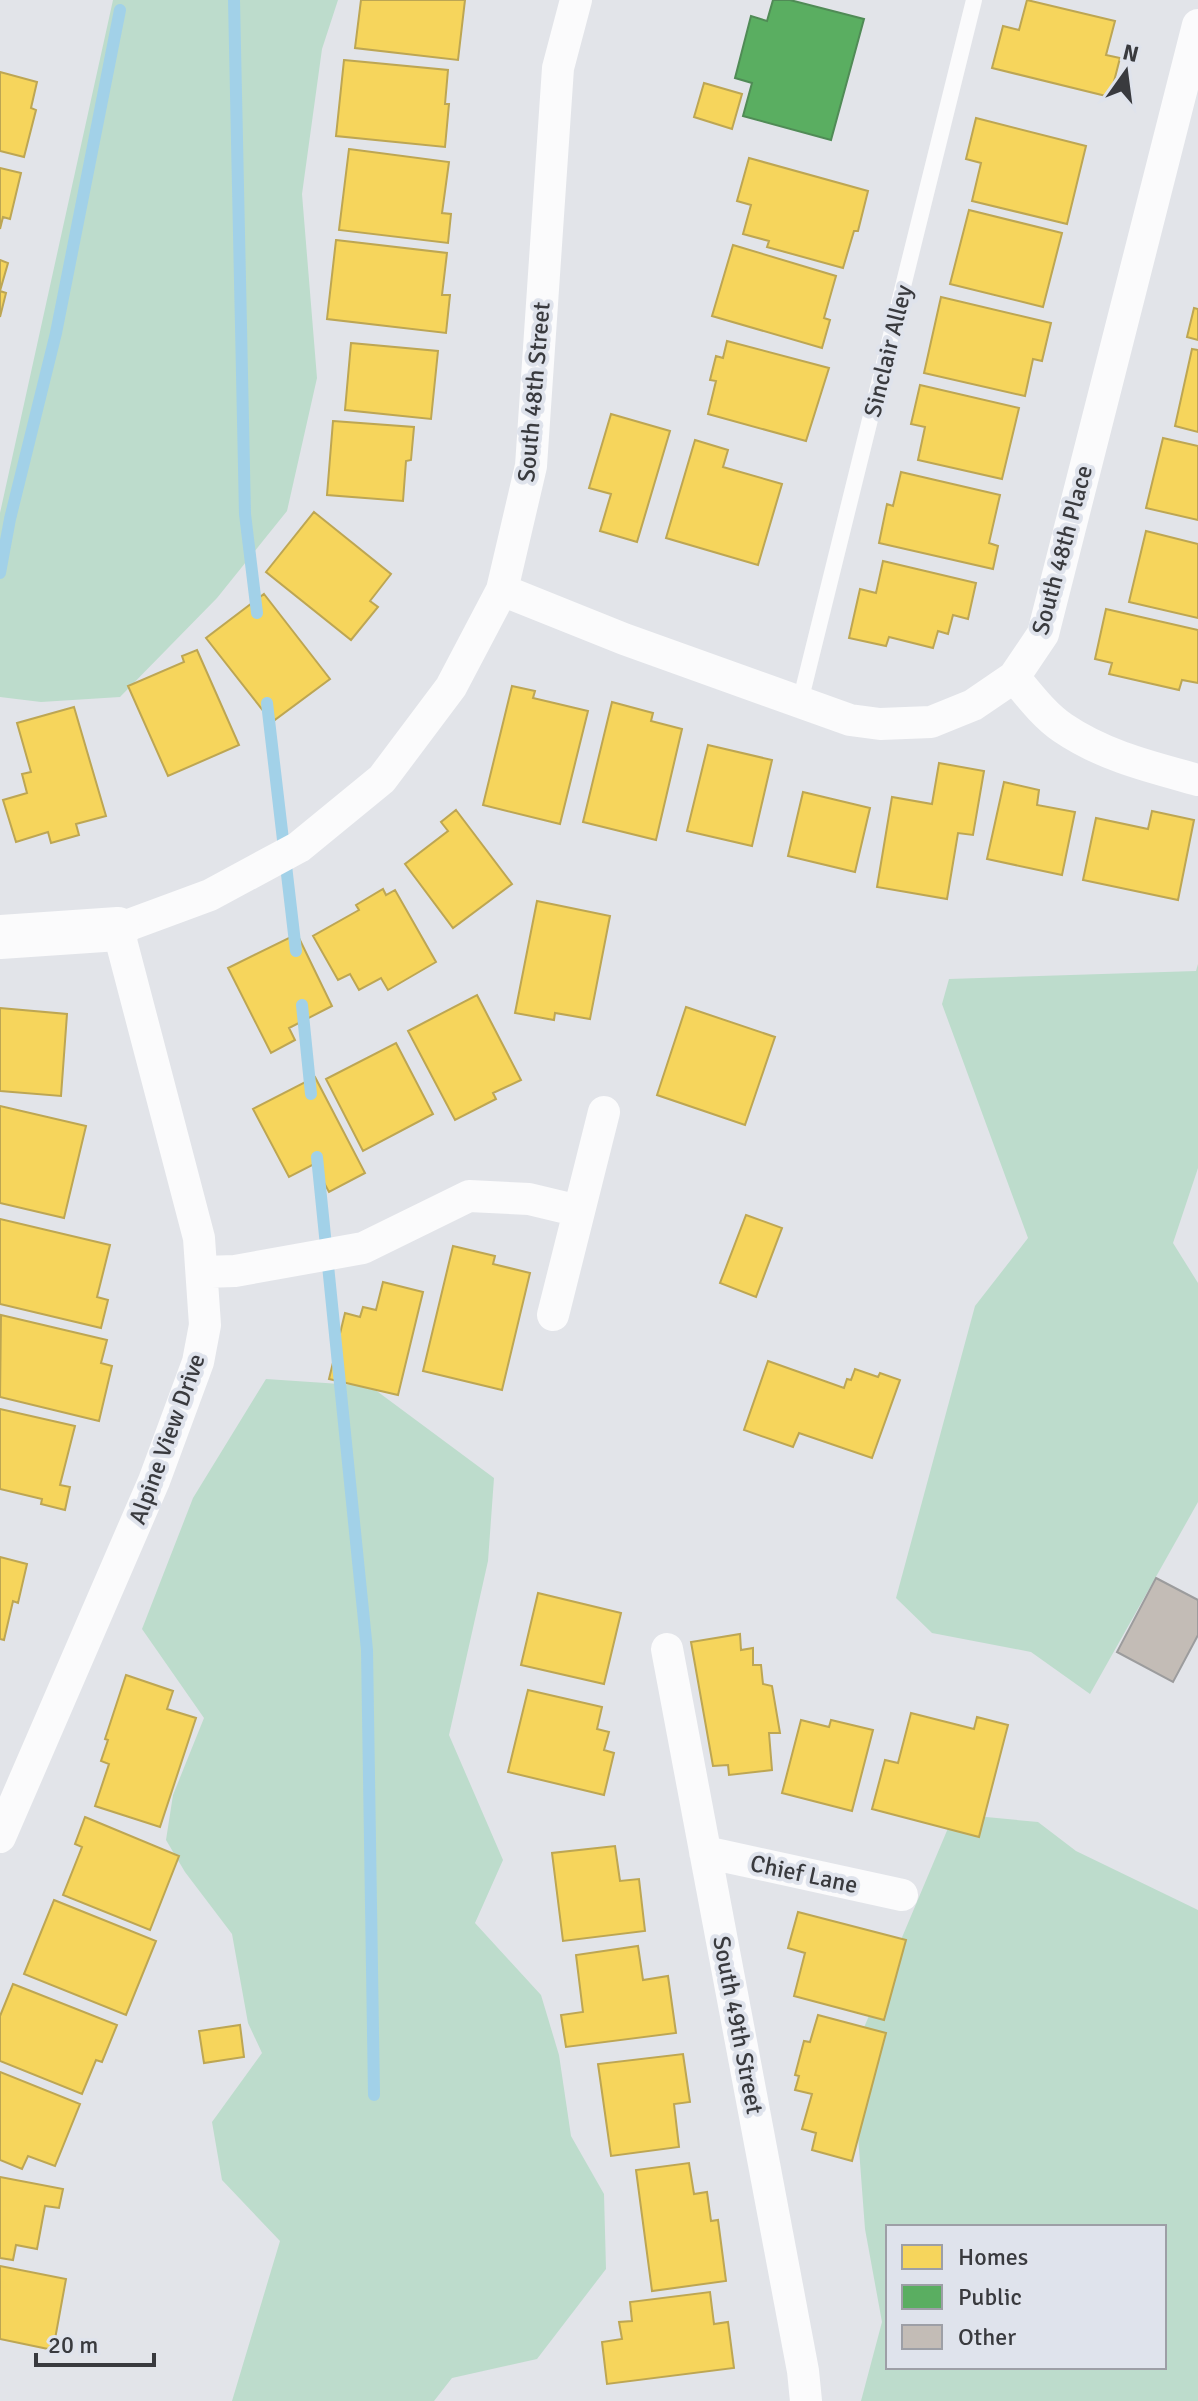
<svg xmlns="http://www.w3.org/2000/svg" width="1198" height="2401" font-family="Signika,sans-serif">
	<rect width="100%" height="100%" fill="#e2e4e9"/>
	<!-- green -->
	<path fill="#bddccc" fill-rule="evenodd" d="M113 0H338L322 49 302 194 317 378 287 511 217 598 120 697 41 702 0 697V513Z
		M1198 964V1168L1173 1243 1198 1283V1502L1090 1694 1031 1652 932 1633 896 1598 975 1306 1028 1238 942 1004 949 979 1196 971Z
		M266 1379 370 1386 494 1478 488 1561 449 1735 503 1860 475 1923 541 1995 559 2055 571 2136 604 2194 606 2269 537 2359 452 2378 434 2401H232L280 2241 222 2180 212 2122 262 2053 248 2023 232 1934 185 1872 166 1840 173 1795 204 1718 142 1629 193 1498Z
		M954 1814 1038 1822 1076 1851 1198 1910V2401H861L882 2322 865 2229 852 2056ZM888 2227H1164V2367H888Z"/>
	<!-- homes -->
	<path fill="#f6d55c" stroke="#bda653" stroke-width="2" d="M361 0H465L458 60 355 48Z
		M1027 0 1115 21 1106 55 1120 58 1110 97 992 68 1003 26 1019 30Z
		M344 60 448 70 445 104H449L445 147 336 136Z
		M0 72 37 82 31 108 36 110 24 157 0 151Z
		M704 83 742 94 732 129 694 117Z
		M976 118 1086 146 1067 224 972 201 981 163 966 159Z
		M349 149 449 162 442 213 451 214 448 243 339 230Z
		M749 158 868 191 858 231H854L843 268 767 247 769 241 743 234 751 205 737 201Z
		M0 168 21 173 10 219 3 217 0 229Z
		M969 210 1062 233 1043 307 950 284Z
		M336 240 447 253 442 295H450L446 333 327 319Z
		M733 245 836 276 824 318 830 320 822 348 712 316Z
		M0 260 8 263 0 291 6 293 0 317Z
		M941 297 1051 323 1042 361 1033 359 1025 396 924 373Z
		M1194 308 1198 309V340L1187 337Z
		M727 341 829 368 806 441 708 414 716 381 710 380 716 356 723 358Z
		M351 343 438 351 431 419 345 410Z
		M1192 349 1198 350V432L1175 426Z
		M920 385 1019 408 1002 479 918 460 925 427 911 424Z
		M611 414 670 431 637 542 600 531 611 494 589 488Z
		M333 421 414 427 411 460 406 461 403 501 327 495Z
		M1163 438 1198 446V520L1146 508Z
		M695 440 728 450 723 467 782 484 758 565 666 538Z
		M901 472 1000 495 989 543 998 546 993 569 879 543 887 504 893 506Z
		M314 512 391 574 370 601 378 607 351 640 266 572Z
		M1146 531 1198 544V618L1129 602Z
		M883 561 976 583 968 619 953 615 948 634 938 631 933 648 889 637 886 646 849 638 860 589 876 593Z
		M264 594 330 679 272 722 206 638Z
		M1106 609 1198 630V683L1182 680 1179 690 1109 674 1112 663 1095 659Z
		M197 650 239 745 168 776 128 686 184 662 182 656Z
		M512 686 535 691 533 698 588 711 560 824 483 805Z
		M612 702 653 713 651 721 682 729 656 840 583 822Z
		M74 707 106 816 76 824 79 835 51 843 48 832 16 842 3 800 27 793 22 774 31 772 17 723Z
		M708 745 772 760 752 846 687 831Z
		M939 763 984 771 973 835 958 833 947 899 877 887 892 797 932 804Z
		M1004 782 1039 790 1037 805 1075 812 1062 875 987 859Z
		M803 792 870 808 855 872 788 856Z
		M456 810 512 884 453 928 405 864 448 831 441 822Z
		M1152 811 1194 820 1178 900 1083 880 1096 818 1148 829Z
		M383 889 386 895 395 890 436 962 388 990 381 978 359 990 350 974 338 980 313 936 359 910 356 905Z
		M537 901 610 916 590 1019 555 1013 554 1020 515 1013Z
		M297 934 332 1006 289 1028 295 1040 271 1053 228 968Z
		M477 995 521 1080 493 1093 496 1099 455 1120 408 1031Z
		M686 1007 775 1037 745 1125 657 1095Z
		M0 1008 67 1014 61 1096 0 1091Z
		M396 1043 433 1114 363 1151 326 1079Z
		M315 1077 365 1173 329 1192 314 1164 289 1177 253 1109Z
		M0 1106 86 1126 64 1218 0 1203Z
		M746 1215 782 1228 756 1297 720 1283Z
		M0 1219 110 1245 97 1297 108 1300 101 1328 0 1304Z
		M453 1246 495 1256 493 1264 530 1273 502 1390 423 1371Z
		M383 1282 423 1292 398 1395 329 1379 345 1313 360 1317 363 1307 376 1310Z
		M1 1315 107 1340 101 1363 112 1366 99 1421 0 1397Z
		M768 1361 844 1388 847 1379 851 1380 855 1369 878 1377 880 1373 900 1380 872 1458 799 1433 793 1447 744 1430Z
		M0 1409 75 1426 60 1485 70 1487 65 1510 41 1504 42 1499 0 1489Z
		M0 1557 27 1564 18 1603 13 1601 4 1640 0 1639Z
		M538 1593 621 1613 604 1684 521 1665Z
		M740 1634 741 1650 753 1648V1665H761L763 1684 772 1686 780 1733H769L772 1770 729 1775 728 1765 713 1766 691 1642Z
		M126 1675 173 1691 167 1709 196 1718 160 1827 95 1806 109 1764 101 1761 108 1740 105 1739Z
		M528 1690 602 1707 597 1729 609 1732 604 1750 614 1753 604 1795 508 1772Z
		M911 1713 974 1729 977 1717 1008 1725 979 1837 872 1809 885 1760 898 1763Z
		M801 1720 829 1727 831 1720 873 1730 852 1811 782 1793Z
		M85 1817 179 1856 150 1930 63 1895 82 1847 75 1844Z
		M615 1846 620 1881 639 1879 645 1931 563 1941 552 1853Z
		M54 1900 156 1941 126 2015 24 1974Z
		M798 1912 906 1940 884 2020 794 1996 805 1953 788 1948Z
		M638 1946 643 1980 668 1976 676 2033 566 2047 561 2015 583 2012 576 1955Z
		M13 1984 117 2025 102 2062 96 2060 82 2094 0 2061V2016Z
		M818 2015 886 2033 852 2161 812 2150 816 2133 802 2129 812 2094 795 2090 799 2076 795 2075 804 2041 810 2042Z
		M240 2025 244 2057 204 2063 199 2031Z
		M683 2054 690 2102 674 2104 679 2147 611 2156 598 2064Z
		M0 2072 80 2104 55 2166 28 2156 22 2169 0 2160Z
		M689 2163 694 2194 707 2192 711 2221 718 2220 726 2281 652 2291 636 2170Z
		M0 2177 63 2189 59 2208 45 2206 37 2249 16 2245 13 2260 0 2258Z
		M0 2266 66 2279 53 2350 0 2339Z
		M710 2292 714 2324 728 2322 734 2368 607 2384 602 2342 622 2339 619 2322 632 2321 630 2302Z"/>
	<!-- public -->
	<path fill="#5aae61" stroke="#508b56" stroke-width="2" d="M773 0H790L864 19 831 140 743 116 752 83 735 78 751 16 767 21Z"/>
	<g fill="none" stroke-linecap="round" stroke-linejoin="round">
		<!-- stream -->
		<path stroke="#a2d1e8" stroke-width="12" d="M234 0 245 514 257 613
			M0 573 10 519 56 333 120 10
			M267 703 296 951
			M302 1005 311 1094
			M317 1157 367 1650 374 2095"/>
	</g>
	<!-- building -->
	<path fill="#c3bcb6" stroke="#9c9c9d" stroke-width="2" d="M1156 1578 1198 1600V1635L1173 1682 1117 1652Z"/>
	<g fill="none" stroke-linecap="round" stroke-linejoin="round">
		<!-- lane -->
		<path stroke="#fbfbfc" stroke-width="16" d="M800 702 974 0"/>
		<!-- street -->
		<path stroke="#fbfbfc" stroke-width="32" d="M502 590 624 639 850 720 880 724 931 722 973 705 1014 677 1043 634 1198 25
			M1014 677C1029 695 1044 715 1063 728 1104 756 1151 767 1198 780
			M203 1272 235 1271 363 1248 469 1196 529 1199 579 1211
			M553 1315 604 1112
			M667 1649 803 2371 806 2401
			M0 1837 154 1481 198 1362 205 1325 199 1238 118 929 210 895 299 847 382 779 451 687 502 590 531 466 558 68 576 0
			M705 1852 902 1895"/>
		<!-- secondary -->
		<path stroke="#fbfbfc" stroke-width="44" d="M0 937 118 929"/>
	</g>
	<g text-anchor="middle" stroke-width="8" stroke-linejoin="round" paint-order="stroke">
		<!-- street labels -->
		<g font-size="24" fill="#393a3e" stroke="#dfe3ec">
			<text transform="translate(888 351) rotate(-76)" y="8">Sinclair Alley</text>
			<text transform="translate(534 392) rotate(-85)" y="8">South 48th Street</text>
			<text transform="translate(1062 550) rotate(-75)" y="8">South 48th Place</text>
			<text transform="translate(167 1439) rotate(-70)" y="8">Alpine View Drive</text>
			<text transform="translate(804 1874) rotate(12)" y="8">Chief Lane</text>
			<text transform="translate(738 2025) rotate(79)" y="8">South 49th Street</text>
		</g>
	</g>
	<!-- legend -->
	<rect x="886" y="2225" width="280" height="144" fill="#dfe3ec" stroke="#9d9fa6" stroke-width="2"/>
	<rect x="902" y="2245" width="40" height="24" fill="#f6d55c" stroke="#9d9fa6" stroke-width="2"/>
	<text x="958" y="2265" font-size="24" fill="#393a3e">Homes</text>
	<rect x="902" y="2285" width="40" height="24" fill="#5aae61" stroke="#9d9fa6" stroke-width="2"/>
	<text x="958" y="2305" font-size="24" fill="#393a3e">Public</text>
	<rect x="902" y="2325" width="40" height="24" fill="#c3bcb6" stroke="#9d9fa6" stroke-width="2"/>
	<text x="958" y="2345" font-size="24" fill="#393a3e">Other</text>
	<!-- north arrow -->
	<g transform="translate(1126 72) rotate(14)" stroke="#dfe3ec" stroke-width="6" paint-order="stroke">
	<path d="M0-6L14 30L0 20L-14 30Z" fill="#393a3e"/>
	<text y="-12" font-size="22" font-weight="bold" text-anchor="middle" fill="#393a3e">N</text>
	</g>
	<!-- scale -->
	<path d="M36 2353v12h118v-12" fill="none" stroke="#393a3e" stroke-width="4"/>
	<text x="48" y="2353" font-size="24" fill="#393a3e" stroke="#dfe3ec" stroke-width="6" paint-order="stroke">20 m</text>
</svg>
